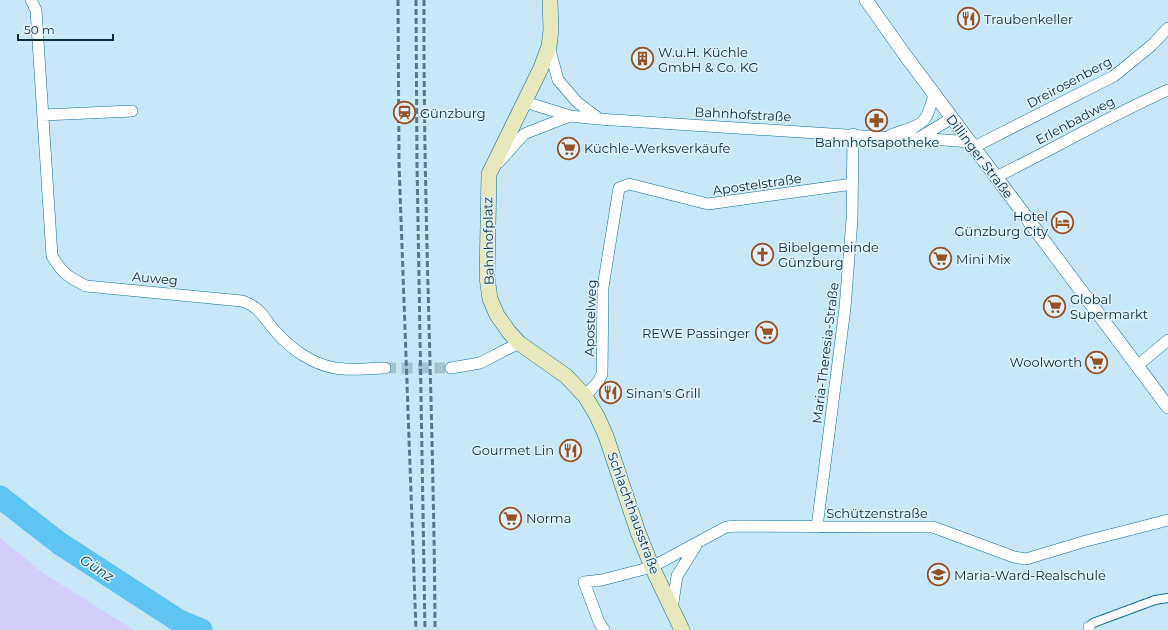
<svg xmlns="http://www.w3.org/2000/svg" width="1168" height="630" font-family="Montserrat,sans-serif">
	<rect width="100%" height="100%" fill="#c8e7f7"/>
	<!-- green -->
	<path fill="#d3cefb" d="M0 538 43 573 134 630H0Z"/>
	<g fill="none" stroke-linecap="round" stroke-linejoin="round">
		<!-- river -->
		<path stroke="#5ec5f3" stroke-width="23" d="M0 497 59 543 179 621 201 630"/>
		<!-- minor-tunnel -->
		<path stroke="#a2c2d2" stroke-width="11" stroke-dasharray="11 5.5" stroke-linecap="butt" d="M385 368H451"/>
		<defs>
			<path id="pedestrian" d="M1089 627 1093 623 1155 600 1168 598"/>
			<path id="minor" d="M31 0 36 10 52 256C62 273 68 277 86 286L242 301C262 308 263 318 276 332 291 349 312 364 335 368 351 371 369 368 385 368
				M549 46 558 80 577 102 598 118
				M525 102 570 116 598 119 893 138H919L970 142
				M43 115 132 111
				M891 135C921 124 926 128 934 94
				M919 138 952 118
				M974 147 1114 76 1152 45 1168 28
				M499 162 524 134 570 116
				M996 177C1054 149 1109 116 1168 90
				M1137 366 1168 340
				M451 368 480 363 519 343
				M585 396 598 382 602 374 603 287 619 188 629 184 708 204 853 184
				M817 527 845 308 852 219 853 134
				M672 609 677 576 697 544
				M1089 627V630
				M604 630 599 622 584 582 602 580 652 567 726 527 737 526 933 527 1014 557 1026 559 1086 541 1168 520"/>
			<path id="tertiary" d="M866 0 905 55 1168 407"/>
			<path id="secondary" d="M550 0 551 30 549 46 541 68 489 174 487 277 490 299 497 315 509 332 519 343 566 376 585 396 597 416 606 436 638 532 652 567 682 630"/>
		</defs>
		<!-- pedestrian casing -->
		<use href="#pedestrian" stroke="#127094" stroke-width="10"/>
		<!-- minor casing -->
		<use href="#minor" stroke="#127094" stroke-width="12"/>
		<!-- tertiary casing -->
		<use href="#tertiary" stroke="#127094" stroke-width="14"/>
		<!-- secondary casing -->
		<use href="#secondary" stroke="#127094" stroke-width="16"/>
		<!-- pedestrian -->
		<use href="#pedestrian" stroke="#fff" stroke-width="8"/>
		<!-- minor -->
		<use href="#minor" stroke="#fff" stroke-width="11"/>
		<!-- tertiary -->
		<use href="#tertiary" stroke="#fff" stroke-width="13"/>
		<!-- secondary -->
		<use href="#secondary" stroke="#e7e8bc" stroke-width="15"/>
		<!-- rail -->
		<path stroke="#577989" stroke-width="3" stroke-dasharray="6 3" stroke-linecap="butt" d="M398 0 399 164 416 630
			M416 0 417 162 425 630
			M424 0C423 210 434 420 435 630"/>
	</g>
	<!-- icons -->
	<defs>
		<symbol id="restaurant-ring" viewBox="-11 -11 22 22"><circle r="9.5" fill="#e2f1f9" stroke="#955025" stroke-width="1.5"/><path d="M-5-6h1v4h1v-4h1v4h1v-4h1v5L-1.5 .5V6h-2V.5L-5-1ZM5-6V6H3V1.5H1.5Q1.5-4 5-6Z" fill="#955025"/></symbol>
		<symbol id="building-ring" viewBox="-11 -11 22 22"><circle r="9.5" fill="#e2f1f9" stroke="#955025" stroke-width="1.5"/><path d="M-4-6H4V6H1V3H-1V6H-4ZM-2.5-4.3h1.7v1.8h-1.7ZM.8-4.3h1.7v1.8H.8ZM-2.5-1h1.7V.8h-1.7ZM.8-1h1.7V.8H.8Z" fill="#955025"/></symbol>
		<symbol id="station-ring" viewBox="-11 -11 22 22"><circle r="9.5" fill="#e2f1f9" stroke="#955025" stroke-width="1.5"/><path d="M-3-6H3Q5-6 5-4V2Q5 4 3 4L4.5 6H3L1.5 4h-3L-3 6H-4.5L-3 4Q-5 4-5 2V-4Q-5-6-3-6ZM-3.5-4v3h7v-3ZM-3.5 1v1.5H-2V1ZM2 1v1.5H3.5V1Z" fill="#955025"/></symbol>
		<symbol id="pharmacy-ring" viewBox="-11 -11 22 22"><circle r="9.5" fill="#e2f1f9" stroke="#955025" stroke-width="1.5"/><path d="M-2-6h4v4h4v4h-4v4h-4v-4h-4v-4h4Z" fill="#955025"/></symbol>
		<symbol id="supermarket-ring" viewBox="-11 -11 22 22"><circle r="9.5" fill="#e2f1f9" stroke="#955025" stroke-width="1.5"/><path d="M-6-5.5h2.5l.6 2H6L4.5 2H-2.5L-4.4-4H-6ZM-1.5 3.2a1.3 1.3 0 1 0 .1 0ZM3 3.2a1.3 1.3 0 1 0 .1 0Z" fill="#955025"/></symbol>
		<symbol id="hotel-ring" viewBox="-11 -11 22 22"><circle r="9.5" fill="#e2f1f9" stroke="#955025" stroke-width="1.5"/><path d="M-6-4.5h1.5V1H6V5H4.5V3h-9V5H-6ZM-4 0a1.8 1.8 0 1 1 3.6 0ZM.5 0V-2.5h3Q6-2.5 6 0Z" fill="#955025"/></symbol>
		<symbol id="church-ring" viewBox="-11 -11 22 22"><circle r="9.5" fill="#e2f1f9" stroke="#955025" stroke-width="1.5"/><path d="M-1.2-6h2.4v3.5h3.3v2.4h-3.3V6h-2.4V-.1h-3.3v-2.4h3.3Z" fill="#955025"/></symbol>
		<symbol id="school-ring" viewBox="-11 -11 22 22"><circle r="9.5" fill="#e2f1f9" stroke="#955025" stroke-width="1.5"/><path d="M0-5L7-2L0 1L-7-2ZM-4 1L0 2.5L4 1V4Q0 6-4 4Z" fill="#955025"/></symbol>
	</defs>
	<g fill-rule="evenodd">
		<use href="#restaurant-ring" x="956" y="6" width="25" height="25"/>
		<use href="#building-ring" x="630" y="46" width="25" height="25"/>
		<use href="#station-ring" x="392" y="100" width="25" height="25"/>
		<use href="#pharmacy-ring" x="864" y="108" width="25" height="25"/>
		<use href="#supermarket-ring" x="556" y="136" width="25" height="25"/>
		<use href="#hotel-ring" x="1050" y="210" width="25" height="25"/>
		<use href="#church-ring" x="750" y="242" width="25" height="25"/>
		<use href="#supermarket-ring" x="928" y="246" width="25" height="25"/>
		<use href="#supermarket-ring" x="1042" y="294" width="25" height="25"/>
		<use href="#supermarket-ring" x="754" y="320" width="25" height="25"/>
		<use href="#supermarket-ring" x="1084" y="350" width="25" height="25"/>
		<use href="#restaurant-ring" x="598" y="380" width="25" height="25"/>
		<use href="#restaurant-ring" x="558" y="438" width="25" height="25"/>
		<use href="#supermarket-ring" x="498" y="506" width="25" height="25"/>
		<use href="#school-ring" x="926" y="562" width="25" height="25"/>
	</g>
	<g text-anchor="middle" stroke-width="3" stroke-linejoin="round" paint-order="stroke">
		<!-- poi labels -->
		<g font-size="13" fill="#092d3d" stroke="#e2f1f9" text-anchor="start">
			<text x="984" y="24">Traubenkeller</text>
			<text x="658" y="57">W.u.H. Küchle<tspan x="658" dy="15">GmbH &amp; Co. KG</tspan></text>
			<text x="420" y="118">Günzburg</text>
			<text x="877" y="147" text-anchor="middle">Bahnhofsapotheke</text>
			<text x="584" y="153">Küchle-Werksverkäufe</text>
			<text x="1048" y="221" text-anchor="end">Hotel<tspan x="1048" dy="15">Günzburg City</tspan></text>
			<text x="778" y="252">Bibelgemeinde<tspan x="778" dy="15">Günzburg</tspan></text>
			<text x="956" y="264">Mini Mix</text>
			<text x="1070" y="304">Global<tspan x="1070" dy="15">Supermarkt</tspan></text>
			<text x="750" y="338" text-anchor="end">REWE Passinger</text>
			<text x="1082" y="367" text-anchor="end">Woolworth</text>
			<text x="626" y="398">Sinan's Grill</text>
			<text x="554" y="455" text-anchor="end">Gourmet Lin</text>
			<text x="526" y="523">Norma</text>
			<text x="954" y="580">Maria-Ward-Realschule</text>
		</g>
		<!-- street labels -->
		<g font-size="13" fill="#092d3d" stroke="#e2f1f9">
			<text transform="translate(1069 82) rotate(-28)" y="5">Dreirosenberg</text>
			<text transform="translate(743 114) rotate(3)" y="5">Bahnhofstraße</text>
			<text transform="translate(1075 120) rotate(-28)" y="5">Erlenbadweg</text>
			<text transform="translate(980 156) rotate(53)" y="5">Dillinger Straße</text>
			<text transform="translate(757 184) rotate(-8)" y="5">Apostelstraße</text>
			<text transform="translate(488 241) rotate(-91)" y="5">Bahnhofplatz</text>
			<text transform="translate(155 278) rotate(5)" y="5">Auweg</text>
			<text transform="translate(590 318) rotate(-88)" y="5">Apostelweg</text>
			<text transform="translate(825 353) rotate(-83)" y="5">Maria-Theresia-Straße</text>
			<text transform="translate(634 513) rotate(70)" y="5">Schlachthausstraße</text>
			<text x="877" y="518">Schützenstraße</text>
		</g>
		<!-- water labels -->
		<g font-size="14" font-style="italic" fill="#0e3c4f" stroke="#e2f1f9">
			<text transform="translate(97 568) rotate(33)" y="5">Günz</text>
		</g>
	</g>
	<!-- scale -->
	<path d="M18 34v6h95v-6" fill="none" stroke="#092d3d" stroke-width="2"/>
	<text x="24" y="34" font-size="12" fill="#092d3d" stroke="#e2f1f9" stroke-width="3" paint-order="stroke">50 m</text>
</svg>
